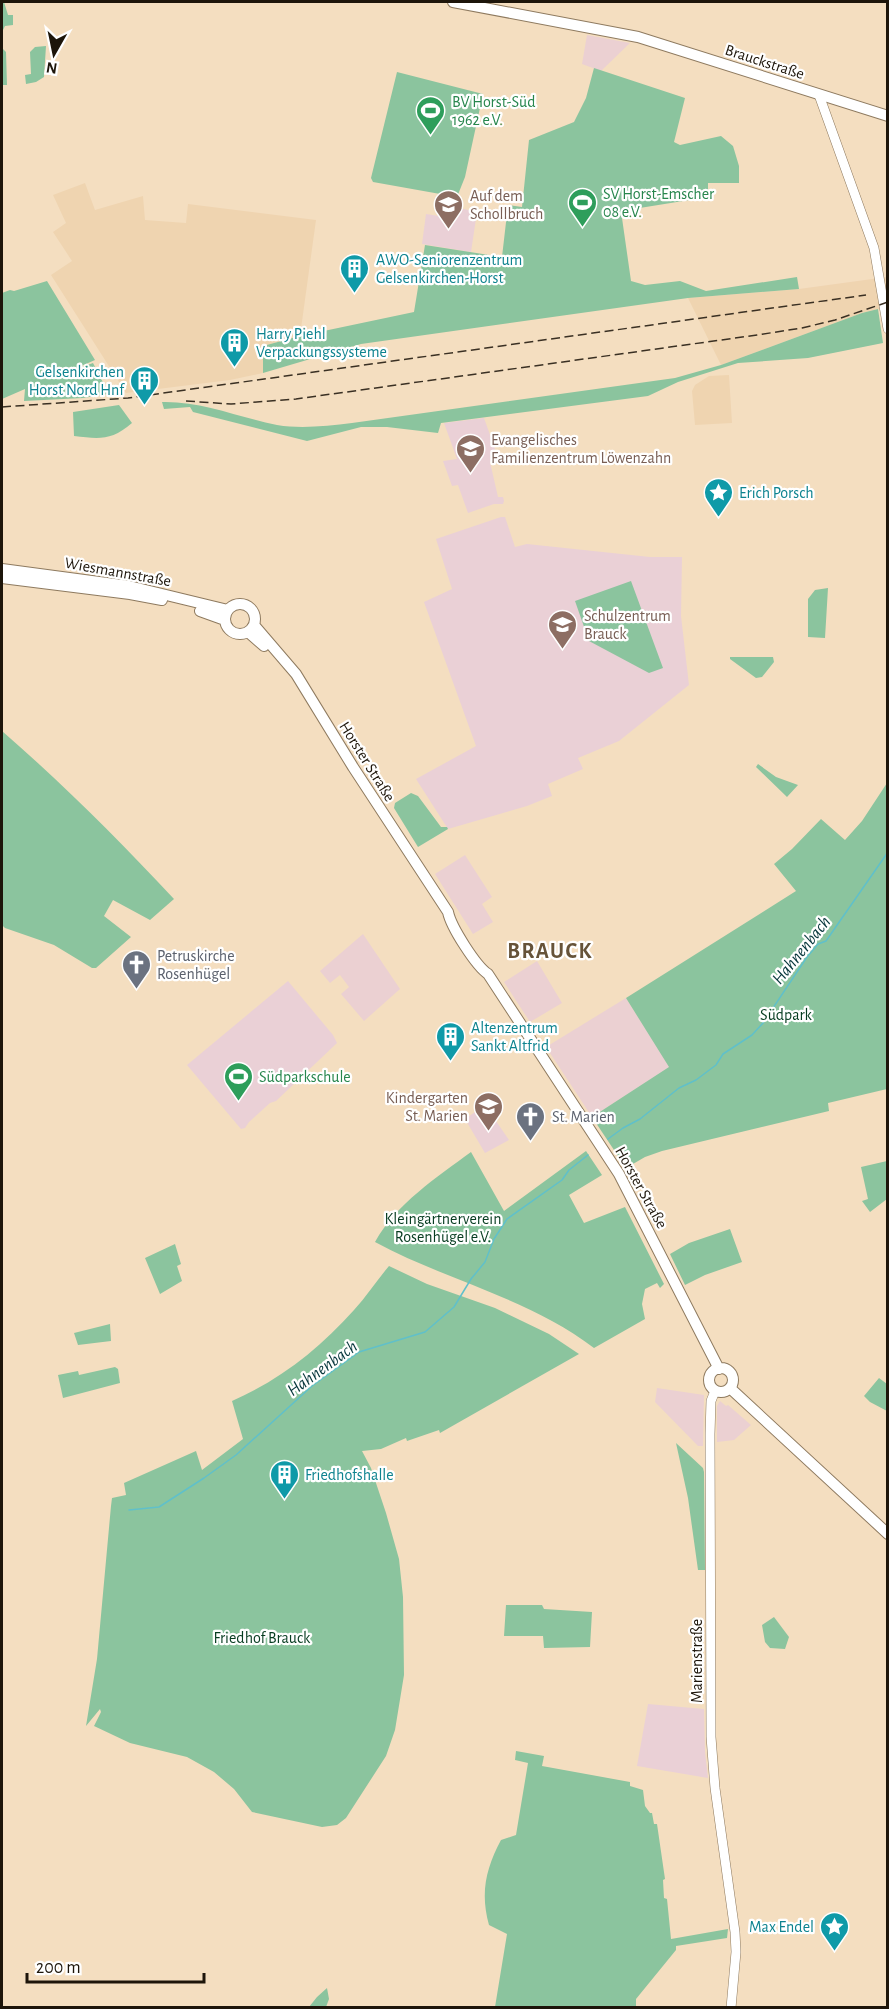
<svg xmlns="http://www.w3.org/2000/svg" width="889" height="2009" font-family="'Alegreya Sans',sans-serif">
	<rect width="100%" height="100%" fill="#f4dec0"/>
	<!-- commercial -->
	<path fill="#ebd0d2" d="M587 35 630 43 601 71 582 64Z
		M465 855 492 897 482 904 493 922 473 934 435 874Z
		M363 934 400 989 364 1021 341 994 349 987 340 975 330 983 320 971Z
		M537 961 562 1003 530 1022 504 982Z
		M626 998 670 1067 592 1117 546 1047Z
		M657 1388 704 1395 703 1446H698L655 1402Z
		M720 1401 726 1406 728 1405 751 1425 734 1440 717 1442V1406Z"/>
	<!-- built -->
	<path fill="#efd4b0" d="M85 183 95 210 143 196 145 220 186 223 188 204 316 220 300 336 263 346V373L230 380 126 393 51 275 72 261 53 232 66 223 53 195Z
		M887 277V307L862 313 721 365 688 298 799 289Z
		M729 375 732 423 695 425 692 391 695 385 709 376Z"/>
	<!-- education -->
	<path fill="#ead0d6" d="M441 201 449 202 455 207 477 212 471 252 422 244 426 214 439 216Z
		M484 418 499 460 490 462 498 497H503L504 501 503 504H494L468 513 458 485 452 486 443 461 457 459 444 423Z
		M501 517H505L515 547 527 544 650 557H682L681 616 689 685 619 741 578 758 583 769 548 784 552 796 527 806 448 829 416 779 476 746 424 602 452 589 436 539Z
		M288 981 333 1035 337 1043 276 1101 270 1103 249 1122 245 1128 241 1129 187 1065Z
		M485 1105 509 1140 485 1153 465 1119Z
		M648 1704 704 1709 705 1752 708 1778 637 1766Z"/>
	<!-- green -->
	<path fill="#8bc49e" d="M2 2H4L8 15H13V25L5 26 2 32Z
		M46 46 44 77 36 82 26 84 25 75 31 74 30 52 35 47Z
		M2 48 6 52 7 85H2Z
		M594 68 685 98 674 142 680 145 721 136 733 146 739 166V183H708V197L621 211 631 281 645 285 680 281 706 291 797 277 799 289 688 298 361 344 263 373V346L300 336 414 312 425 245 502 257 508 205 522 207 529 140 574 122 586 98Z
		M397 72 483 94 465 177 457 197 373 182 371 178Z
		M47 281 95 360 63 374 93 363 109 394 83 398 24 401 25 389 2 399V293L10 290 14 291Z
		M878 309 883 343 808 358 738 363 678 382 648 396 441 423 438 433 387 427H361L307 441 193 412 190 407 164 409 162 402C201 401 238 417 277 425 301 429 327 426 352 423L675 378 721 365 862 313Z
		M119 405 132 423C111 441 99 439 74 436L73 412Z
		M631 581 663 668 649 673 589 641 575 601Z
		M828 588 825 638 808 637V599L815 590Z
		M730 657H773L774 662 762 677 756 678 730 659Z
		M2 731C63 784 119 840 174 899L150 920 113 900 104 916 131 937 96 968H92L54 945 5 928 2 925Z
		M758 764 776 777 798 785 787 797 756 767Z
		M887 783V1089L828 1103 829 1111 662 1151 645 1157 626 1168 592 1117 669 1067 626 998 796 891 774 864 792 849 821 819 845 840 862 821Z
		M411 793 418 796 441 827H447L448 829 418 847 394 808 395 803Z
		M586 1151 602 1175 569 1195 584 1223 625 1207 664 1284 660 1288 657 1283 645 1289 642 1304 645 1319 594 1348C529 1298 447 1281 375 1242 397 1203 436 1178 471 1152L504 1211Z
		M887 1161V1199L870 1212 862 1201 868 1199 861 1167Z
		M730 1229 742 1262 705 1275 685 1285 670 1254 689 1243Z
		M175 1244 181 1264 177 1266 182 1281 160 1294 145 1258Z
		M389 1266 427 1284 495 1308 549 1334 579 1354 440 1433 439 1430 407 1441 406 1438 381 1449 362 1451 371 1468 386 1513 399 1559 403 1597 404 1675 395 1730 386 1756 346 1818 337 1825 322 1827 252 1812 234 1789 214 1772 187 1757 130 1743 94 1726 101 1712 100 1709 86 1726 97 1659 111 1506 112 1498 126 1495 124 1483 196 1451 202 1470 243 1439 232 1401C280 1380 319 1349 354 1310 367 1296 377 1280 389 1266Z
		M110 1324 111 1341 78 1345 74 1333Z
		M115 1367 118 1369 120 1383 63 1398 58 1375 78 1371 79 1375Z
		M879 1378 887 1384V1411L870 1402 864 1396Z
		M676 1443 703 1468 704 1472 705 1570H698L688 1498Z
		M506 1605H542L544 1609 592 1612 590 1647 544 1648 543 1636H504Z
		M774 1617 789 1637 785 1649 770 1648 765 1642 762 1625Z
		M516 1751 544 1756 542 1766 630 1782V1786L643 1790 645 1806 650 1813H652L654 1824H657L665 1879 663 1880 664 1898 667 1899 671 1939 728 1929 727 1938 676 1946V1950L636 1999V2007H495L507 1934 489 1925C480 1893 486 1868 501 1840L516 1835 528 1763 515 1760Z
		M327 1988 329 1999 326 2007H309L317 1997Z"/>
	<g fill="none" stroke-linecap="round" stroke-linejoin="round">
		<!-- stream -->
		<path stroke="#60c0ca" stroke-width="1.5" d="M608 1139 623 1128 640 1119 679 1088 696 1080 716 1065 723 1054 752 1035 763 1023 807 957 818 944 826 941 888 852
			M129 1510 159 1507 204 1478 236 1455 312 1386 359 1352 425 1332 454 1307 471 1279 485 1262 494 1239 507 1219 562 1180 569 1170 588 1155"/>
		<defs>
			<path id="minor" d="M819 95 874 248 888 329
				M715 1391 711 1401 710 1434 711 1737 715 1788 735 1932 736 1952 731 2008"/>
			<path id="major" d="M453 2 638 37 888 116
				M2 569 129 586 228 610
				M2 578 130 594 162 600
				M225 619a15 15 0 1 1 30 0a15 15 0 1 1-30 0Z
				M200 611 225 620
				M254 625 296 674 353 767 448 912C451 927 476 966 488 974L619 1174 719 1369
				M248 632 264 646
				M709 1380a12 12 0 1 1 24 0a12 12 0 1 1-24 0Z
				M730 1388 888 1534"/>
		</defs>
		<!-- minor casing -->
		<use href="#minor" stroke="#8e7a5f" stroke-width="10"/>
		<!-- major casing -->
		<use href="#major" stroke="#8e7a5f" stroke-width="12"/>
		<!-- minor -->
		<use href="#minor" stroke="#fff" stroke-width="9"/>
		<!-- major -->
		<use href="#major" stroke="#fff" stroke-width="10"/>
		<!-- rail -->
		<path stroke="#3a3023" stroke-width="1.5" stroke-dasharray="9 4.5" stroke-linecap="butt" d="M186 401 231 404 296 399 757 335 802 328 835 320 888 302
			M2 407 128 398 866 295"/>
	</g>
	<!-- icons -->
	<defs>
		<symbol id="stadium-pin" viewBox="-11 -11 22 30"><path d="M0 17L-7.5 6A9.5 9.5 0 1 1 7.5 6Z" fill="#2e9e5b" stroke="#fff"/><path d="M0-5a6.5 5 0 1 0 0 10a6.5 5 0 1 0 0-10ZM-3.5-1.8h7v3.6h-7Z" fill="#fff"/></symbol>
		<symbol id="school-pin" viewBox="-11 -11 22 30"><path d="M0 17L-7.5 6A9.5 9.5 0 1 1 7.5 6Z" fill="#8d6e63" stroke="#fff"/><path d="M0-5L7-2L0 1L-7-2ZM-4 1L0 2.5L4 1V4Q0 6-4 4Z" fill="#fff"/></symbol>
		<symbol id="building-pin" viewBox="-11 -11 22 30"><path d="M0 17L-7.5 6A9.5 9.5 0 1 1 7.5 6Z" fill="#0f9aa8" stroke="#fff"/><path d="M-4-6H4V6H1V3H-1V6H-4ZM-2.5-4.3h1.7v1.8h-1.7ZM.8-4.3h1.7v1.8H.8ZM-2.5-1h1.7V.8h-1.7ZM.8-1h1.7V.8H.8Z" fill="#fff"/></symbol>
		<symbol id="sight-pin" viewBox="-11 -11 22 30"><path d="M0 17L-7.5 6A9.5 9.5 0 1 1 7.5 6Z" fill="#0f9aa8" stroke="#fff"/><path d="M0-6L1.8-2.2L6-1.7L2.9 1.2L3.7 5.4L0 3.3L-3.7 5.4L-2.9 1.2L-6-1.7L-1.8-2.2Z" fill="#fff"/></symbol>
		<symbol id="church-pin" viewBox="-11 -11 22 30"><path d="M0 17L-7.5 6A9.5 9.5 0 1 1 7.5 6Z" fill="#6b7280" stroke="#fff"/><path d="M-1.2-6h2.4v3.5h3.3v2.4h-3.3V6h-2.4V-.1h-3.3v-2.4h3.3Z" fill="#fff"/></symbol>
	</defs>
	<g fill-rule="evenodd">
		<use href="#stadium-pin" x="414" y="94" width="33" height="45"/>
		<use href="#stadium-pin" x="566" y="186" width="33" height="45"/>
		<use href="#school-pin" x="432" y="188" width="33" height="45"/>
		<use href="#building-pin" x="338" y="252" width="33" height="45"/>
		<use href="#building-pin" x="218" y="326" width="33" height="45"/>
		<use href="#building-pin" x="128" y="364" width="33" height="45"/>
		<use href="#school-pin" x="454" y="432" width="33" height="45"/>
		<use href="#sight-pin" x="702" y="476" width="33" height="45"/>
		<use href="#school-pin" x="546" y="608" width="33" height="45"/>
		<use href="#church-pin" x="120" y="948" width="33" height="45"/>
		<use href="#building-pin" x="434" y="1020" width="33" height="45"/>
		<use href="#stadium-pin" x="222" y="1060" width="33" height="45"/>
		<use href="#school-pin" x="472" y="1090" width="33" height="45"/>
		<use href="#church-pin" x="514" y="1100" width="33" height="45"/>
		<use href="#building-pin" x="268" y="1458" width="33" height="45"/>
		<use href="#sight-pin" x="818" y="1910" width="33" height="45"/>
	</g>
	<g text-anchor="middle" stroke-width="4.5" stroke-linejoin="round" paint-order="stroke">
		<!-- street labels -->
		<g font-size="16" fill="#1d150a" stroke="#fff">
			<text transform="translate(765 61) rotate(18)" y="6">Brauckstraße</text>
			<text transform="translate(118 571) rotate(10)" y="6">Wiesmannstraße</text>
			<text transform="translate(368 761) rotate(58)" y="6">Horster Straße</text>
			<text transform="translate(642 1187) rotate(61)" y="6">Horster Straße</text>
			<text transform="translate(696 1661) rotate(-90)" y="6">Marienstraße</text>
		</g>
		<!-- leisure labels -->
		<g font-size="16" fill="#27864d" stroke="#fff" text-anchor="start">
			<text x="452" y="107">BV Horst-Süd<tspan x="452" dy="18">1962 e.V.</tspan></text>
			<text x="603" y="199">SV Horst-Emscher<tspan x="603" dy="18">08 e.V.</tspan></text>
			<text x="259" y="1082">Südparkschule</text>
		</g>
		<!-- education labels -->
		<g font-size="16" fill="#785e54" stroke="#fff" text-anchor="start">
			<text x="470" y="201">Auf dem<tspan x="470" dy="18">Schollbruch</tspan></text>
			<text x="491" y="445">Evangelisches<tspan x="491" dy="18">Familienzentrum Löwenzahn</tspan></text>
			<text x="584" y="621">Schulzentrum<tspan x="584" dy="18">Brauck</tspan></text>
			<text x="468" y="1103" text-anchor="end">Kindergarten<tspan x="468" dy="18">St. Marien</tspan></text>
		</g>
		<!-- culture labels -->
		<g font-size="16" fill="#0d838f" stroke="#fff" text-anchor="start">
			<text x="376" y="265">AWO-Seniorenzentrum<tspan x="376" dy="18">Gelsenkirchen-Horst</tspan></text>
			<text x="256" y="339">Harry Piehl<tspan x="256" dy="18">Verpackungssysteme</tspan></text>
			<text x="124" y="377" text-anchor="end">Gelsenkirchen<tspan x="124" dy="18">Horst Nord Hnf</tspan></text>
			<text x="739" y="498">Erich Porsch</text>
			<text x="471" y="1033">Altenzentrum<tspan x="471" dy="18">Sankt Altfrid</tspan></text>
			<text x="305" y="1480">Friedhofshalle</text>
			<text x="814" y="1932" text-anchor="end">Max Endel</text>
		</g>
		<!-- worship labels -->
		<g font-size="16" fill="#5b616d" stroke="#fff" text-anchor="start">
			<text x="157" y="961">Petruskirche<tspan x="157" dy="18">Rosenhügel</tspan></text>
			<text x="552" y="1122">St. Marien</text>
		</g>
		<!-- park labels -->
		<g font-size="16" fill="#063c20" stroke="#fff">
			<text x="786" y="1020">Südpark</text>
			<text x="443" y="1224">Kleingärtnerverein<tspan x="443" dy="18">Rosenhügel e.V.</tspan></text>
			<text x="262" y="1643">Friedhof Brauck</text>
		</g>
		<!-- water labels -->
		<g font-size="18" font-style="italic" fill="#06363b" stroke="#fff">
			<text transform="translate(801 950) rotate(-51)" y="6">Hahnenbach</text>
			<text transform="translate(322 1368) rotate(-36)" y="6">Hahnenbach</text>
		</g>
		<!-- district labels -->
		<g font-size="22" font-weight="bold" letter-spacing="1.5" fill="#665339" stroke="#fff">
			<text x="550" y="958">BRAUCK</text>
		</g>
	</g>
	<!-- border -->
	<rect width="889" height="2009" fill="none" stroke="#1d150a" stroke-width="6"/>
	<!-- north arrow -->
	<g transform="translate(54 54) rotate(189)" stroke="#ffffff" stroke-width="4.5" paint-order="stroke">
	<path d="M0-4.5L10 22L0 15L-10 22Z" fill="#1d150a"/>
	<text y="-9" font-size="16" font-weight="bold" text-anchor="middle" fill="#1d150a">N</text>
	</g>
	<!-- scale -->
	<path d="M27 1973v9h177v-9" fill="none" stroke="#1d150a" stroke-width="3"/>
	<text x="36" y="1973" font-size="18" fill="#1d150a" stroke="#ffffff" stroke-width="4.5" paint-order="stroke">200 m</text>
</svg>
